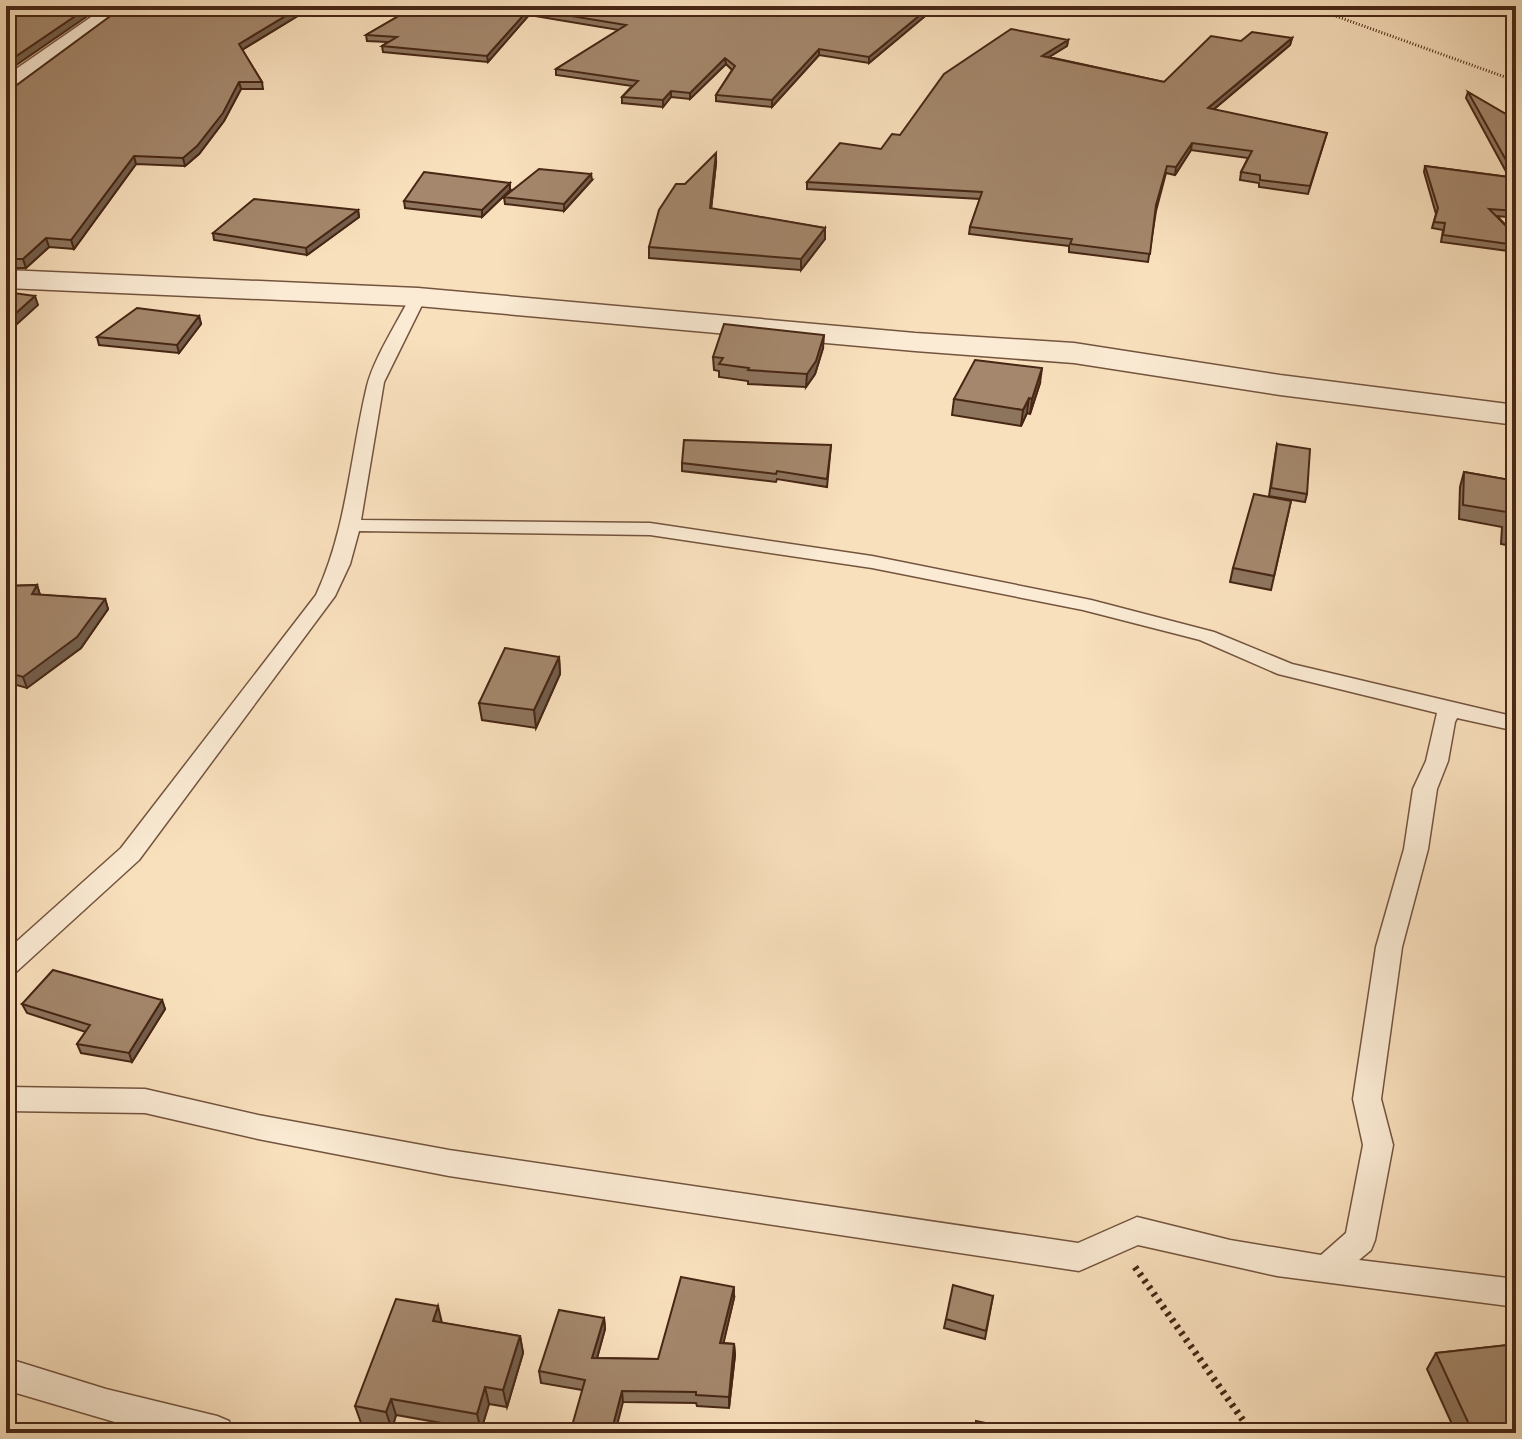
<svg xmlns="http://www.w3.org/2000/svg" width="1522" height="1439" font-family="'Old Standard TT',serif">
	<rect width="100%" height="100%" fill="#f9e0bd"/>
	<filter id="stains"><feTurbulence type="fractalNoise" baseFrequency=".0025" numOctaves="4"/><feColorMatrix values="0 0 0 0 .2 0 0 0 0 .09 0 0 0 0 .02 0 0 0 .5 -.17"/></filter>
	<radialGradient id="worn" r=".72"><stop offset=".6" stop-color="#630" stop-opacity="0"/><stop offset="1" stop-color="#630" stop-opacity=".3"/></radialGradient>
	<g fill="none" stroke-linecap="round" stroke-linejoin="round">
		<defs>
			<path id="lane" d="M1507 6H1516V11Z
				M418 292 426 297 384 382 361 520 650 523 872 556 1091 600 1214 632 1292 664 1516 717V731L1457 718 1455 722 1448 761 1437 789 1428 849 1402 947 1381 1099 1393 1145 1375 1240 1371 1250 1359 1260 1516 1279V1307L1277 1276 1138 1245 1079 1271 449 1176 258 1139 145 1113 6 1111V1087L145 1089 258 1115 449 1150 1078 1243 1137 1217 1230 1240 1321 1255 1346 1233 1363 1145 1353 1099 1376 947 1404 849 1413 789 1426 761 1437 713 1278 674 1200 640 1083 610 872 568 650 535 359 531 350 564 335 596 139 860 15 973 6 976V951L121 848 316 595C347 528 350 457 367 386 374 358 397 323 410 297Z
				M6 1358 106 1389 217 1416 229 1421 234 1433H152L6 1390Z"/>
			<path id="street" d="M107 6H130L14 92 6 94V76Z
				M6 270 418 288 915 333 1074 343 1280 375 1516 405V425L1280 395 1074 363 915 351 418 306 6 288Z"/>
		</defs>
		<!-- lane casing -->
		<use href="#lane" stroke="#74543e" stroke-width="3"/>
		<!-- street casing -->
		<use href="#street" stroke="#74543e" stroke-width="3"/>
		<!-- path-far1 -->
		<path stroke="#472614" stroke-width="3" stroke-dasharray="1 2" stroke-linecap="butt" d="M1308 6 1516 81"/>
		<!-- path -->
		<path stroke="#472614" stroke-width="7" stroke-dasharray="3 5" stroke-linecap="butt" d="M1135 1267 1252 1433"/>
		<!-- lane -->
		<use href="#lane" fill="#fbebd4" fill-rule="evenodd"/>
		<!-- street -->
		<use href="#street" fill="#fbebd4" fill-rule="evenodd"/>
	</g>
	<!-- wall -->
	<path fill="#8d745d" stroke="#472614" stroke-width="2" d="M314 6 242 50 262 82 263 89H241L224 121 199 154 185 166 136 164 74 249 49 247 26 268H6V88Z
		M416 6 872 15 888 6H937L869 63 819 55 772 107 716 101V95L732 70 726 64 690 99 671 97 663 107 622 103V97L632 86 556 75V69L619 30 529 15 488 62 383 52 382 46 388 42 367 41 366 35Z
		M1292 38 1290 45 1213 110 1327 133 1308 194 1259 187V183L1240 180 1241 172 1248 158 1191 150 1175 175 1166 173 1156 211 1148 262 1069 252V246L969 234 970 227 980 199 807 189V182L881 149 900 135 1068 40 1067 46 1049 57 1164 82 1241 41Z
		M1468 92 1516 120V218L1497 216 1516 236V252L1441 242 1443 230 1432 228 1436 214 1424 172 1425 166 1509 177 1466 98Z
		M716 163 711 209 825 228V239L801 270 649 258V247L685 184Z
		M592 180 564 211 505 204 504 197Z
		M510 190 482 217 405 208 404 201Z
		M358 210 359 217 307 255 214 240 213 233Z
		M199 316 201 324 179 353 99 345 97 337Z
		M823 348 815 374 806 387 748 384V381L719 377V371L714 370 713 357Z
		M1040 383 1030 414 1027 413 1021 426 952 415 954 399Z
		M1277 444 1307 494 1305 502 1269 496Z
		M831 445 827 487 777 479 776 482 682 471V463Z
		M1464 472 1516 481V547L1501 544 1502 527 1459 519 1460 487Z
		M1291 501 1271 590 1230 582 1233 568Z
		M37 585 40 595 105 599 108 609 81 648 27 688 6 682V586Z
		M559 657 560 674 536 728 482 720 479 703Z
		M162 1000 165 1009 132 1062 81 1053 77 1044 86 1032 27 1013 22 1004Z
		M993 1296 985 1339 944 1328 946 1319Z
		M734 1298 723 1343 734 1344 735 1355 729 1408 697 1406 696 1403 623 1402 582 1390 541 1383 539 1371 604 1318 605 1329 597 1358 658 1359Z
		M442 1323 520 1336 523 1353 507 1407 489 1404 481 1430 396 1415 392 1429 361 1423 355 1406Z
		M1516 1344V1433H1456L1427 1369 1436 1353Z"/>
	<!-- shaded-wall -->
	<path fill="#735e4c" stroke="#472614" stroke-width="2" d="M90 6H102L6 72V63Z
		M302 6H314L240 51 239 44Z
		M931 6H937L869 63V57Z
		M529 9V15L488 62 487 56Z
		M1292 38 1290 45 1207 115 1208 108Z
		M1068 40 1067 46 1041 62 1042 56Z
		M819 49V55L772 107V100Z
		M725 58 726 64 690 99V93Z
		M239 82 241 89 224 121 199 154 185 166 183 158Z
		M671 91V97L663 107V100Z
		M1192 143 1191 150 1175 175 1176 167Z
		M716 153V163L710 219V208Z
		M134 156 136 164 74 249 71 240Z
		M591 174 592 180 564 211V204Z
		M510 183V190L482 217V210Z
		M358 210 359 217 307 255 306 248Z
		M825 228V239L801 270V259Z
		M46 238 49 247 26 268 23 259Z
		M35 296 38 305 6 334V322Z
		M199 316 201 324 179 353 177 345Z
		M824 335 823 348 815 374 806 387 807 374Z
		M1042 368 1040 383 1030 414 1032 399Z
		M1029 398 1027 413 1021 426 1023 410Z
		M37 585 40 595 32 594Z
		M105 599 108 609 81 648 27 688 23 677Z
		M559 657 560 674 536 728 534 710Z
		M162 1000 165 1009 132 1062 129 1053Z
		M734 1287V1298L721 1354 720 1343Z
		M438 1306 442 1323 433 1321Z
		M604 1318 605 1329 594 1369 592 1358Z
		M520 1336 523 1353 507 1407 503 1390Z
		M734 1344 735 1355 729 1408V1397Z
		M485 1387 489 1404 481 1430 477 1414Z
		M622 1391 623 1402 615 1433H611Z
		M391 1399 396 1415 392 1429 386 1412Z"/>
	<!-- building -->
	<path fill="#a4876c" stroke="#472614" stroke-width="2" d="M6 6H90L6 63Z
		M124 6H302L239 44 262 82H239L223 113 197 146 183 158 134 156 71 240 46 238 23 259H6V88L14 87Z
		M416 6H829L872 15 888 6H931L869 57 819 49 772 100 716 95 735 66 725 58 690 93 671 91 663 100 622 97 638 81 556 69 626 25 529 9 487 56 382 46 397 37 366 35Z
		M1011 29 1068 40 1042 56 1164 82 1211 36 1241 41 1252 32 1292 38 1208 108 1327 133 1310 186 1260 180V175L1241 172 1252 151 1192 143 1176 167 1167 166 1156 205 1150 254 1070 244 1072 239 970 227 982 192 807 182 840 143 881 149 892 134 900 135 944 74Z
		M1468 92 1516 120V211L1489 209 1516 236V245L1443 235 1445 223 1434 222 1438 208 1425 166 1516 178Z
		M716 153 710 208 825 228 801 259 649 247 659 210 676 184H685Z
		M539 169 591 174 564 204 504 197Z
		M424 172 510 183 482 210 404 201Z
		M254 199 358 210 306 248 213 233Z
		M6 292 35 296 6 322Z
		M137 308 199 316 177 345 97 337Z
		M724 324 824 335 816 361 807 374 748 370 749 368 719 364 723 358 713 357Z
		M975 360 1042 368 1032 399 1029 398 1023 410 954 399Z
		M684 440 831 445 827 479 777 471 776 474 682 463Z
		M1277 444 1310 449 1307 494 1271 488Z
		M1464 472 1516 481V532L1506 530 1507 512 1463 505Z
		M1254 494 1291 501 1274 576 1233 568Z
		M37 585 32 594 105 599 77 637 23 677 6 672V586Z
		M505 648 559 657 534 710 479 703Z
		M53 970 162 1000 129 1053 77 1044 90 1025 22 1004Z
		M681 1277 734 1287 720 1343 734 1344 729 1397 696 1395V1392L622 1391 611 1433H570L585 1380 539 1371 559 1310 604 1318 592 1358 658 1359Z
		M953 1285 993 1296 986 1331 946 1319Z
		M396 1299 438 1306 433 1321 520 1336 503 1390 485 1387 477 1414 391 1399 386 1412 355 1406Z
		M1516 1344V1431L1500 1433H1473L1436 1353Z
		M976 1421 1028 1432V1433H975Z"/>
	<!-- margin -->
	<rect width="1522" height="1439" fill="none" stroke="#f9e0bd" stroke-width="32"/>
	<rect x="8" y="8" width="1506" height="1423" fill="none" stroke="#472614" stroke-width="4"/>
	<rect x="16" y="16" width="1490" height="1407" fill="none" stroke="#472614" stroke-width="2"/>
	<rect width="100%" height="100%" filter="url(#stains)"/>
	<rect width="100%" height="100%" fill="url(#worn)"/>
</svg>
